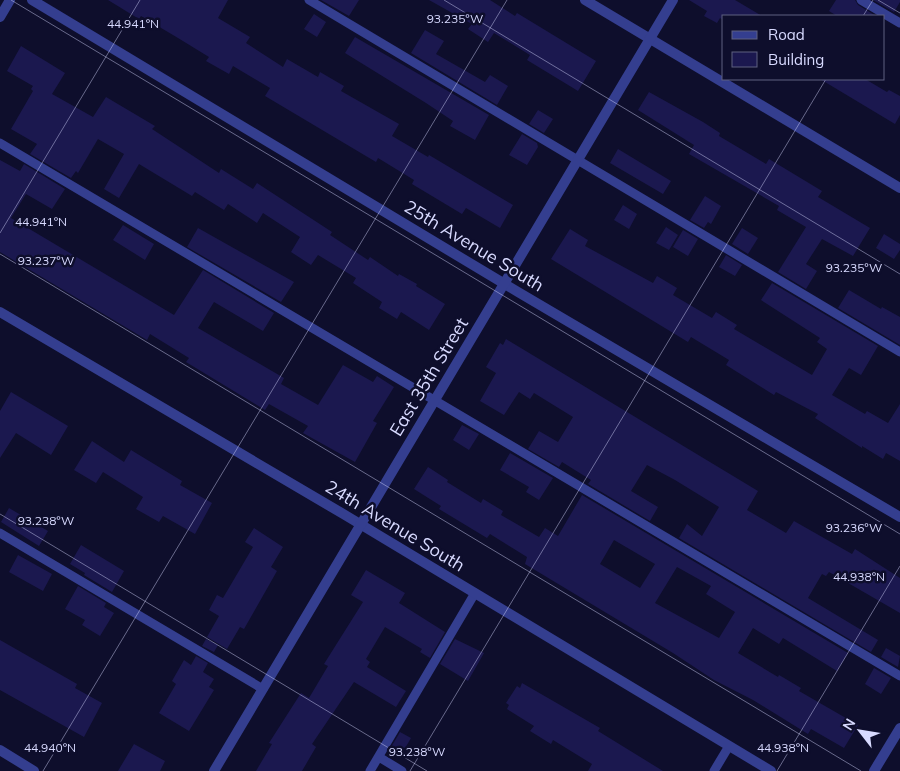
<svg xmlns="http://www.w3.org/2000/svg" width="900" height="771" font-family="Mulish,sans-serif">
	<rect width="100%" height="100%" fill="#0e0e2c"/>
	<!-- building -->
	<path fill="#1b184f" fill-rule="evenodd" d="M108 0H228L218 18 250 37 246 43 283 67 287 59 318 77 320 72 344 86 341 91 399 124 392 136 428 157 429 155 513 205 500 228 466 208 462 214 412 184 414 180 378 158 376 162 265 96 270 88 233 66 229 74 206 61 209 57 178 38 141 16 139 19Z
		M321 0H359L349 16Z
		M429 0H490L515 16 517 13 596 61 578 91 527 60 530 55 494 33 488 42 468 29 472 24Z
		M689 0H735L762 16H724L723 20 720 18 717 23 704 16 707 11Z
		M836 0H855L858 5 876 16H837L829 11Z
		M873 0H900V2L894 12Z
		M314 14 326 22 317 37 304 29Z
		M425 30 444 41 436 54 485 82 490 75 508 86 497 105 411 53Z
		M355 37 489 115 475 140 450 126 453 121 426 103 345 53Z
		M21 46 65 73 52 94 93 117 106 97 155 126 152 129 219 173 221 169 253 189 257 183 332 232 330 235 368 260 370 257 398 276 399 274 417 284 416 286 445 304 429 330 401 312 397 319 379 308 382 302 353 283 356 278 318 255 311 265 291 252 300 237 263 213 257 223 228 204 224 210 195 192 192 196 139 164 119 198 104 189 124 154 98 139 78 173 76 171 71 178 30 154 37 144 11 129 33 91 31 89 33 86 7 71Z
		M820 79H865L887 92 889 90 900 96V115L895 124Z
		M649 92 703 122 720 133 719 136 766 164 769 159 822 191 818 197 870 228 853 256 822 239 806 264 817 271 806 289 778 272 806 227 777 210 779 206 689 154 694 145 638 110Z
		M538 110 553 119 544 133 529 124Z
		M522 134 537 143 538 147 527 165 509 155Z
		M618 149 671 181 663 194 610 163Z
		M0 160 20 171 24 164 65 189 52 209 26 194 11 218 174 315 203 270 274 313 263 331 214 302 198 328 284 378 281 384 318 405 343 365 373 382 377 376 394 387 373 421 377 423 355 462 303 433 308 426 269 404 265 410 186 362 189 358 150 334 147 340 0 252Z
		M705 196 721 206 711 224 708 222 704 228 690 220Z
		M623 205 637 214 629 229 614 220Z
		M123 225 154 244 145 260 113 240Z
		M666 227 678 235 669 250 656 243Z
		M198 228 294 282 281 302 187 247Z
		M742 228 758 238 748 254 732 244Z
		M570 229 588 240 585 246 653 283 657 276 677 288 673 295 712 318 716 312 737 325 734 329 812 375 827 349 817 342 820 338 761 300 772 283 878 346 861 375 849 368 832 395 858 410 865 414 867 411 888 423 900 404V461L886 453 883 459 862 446V448L815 418 818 414 776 392 774 395 726 365 729 360 691 337 688 342 551 259Z
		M683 230 698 239 688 256 673 247Z
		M884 234 900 244V250L894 259 876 248Z
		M726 255 742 265 735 276 719 267Z
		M849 290 881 309 882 307 900 317V345L838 308Z
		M506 339 758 491 747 510 786 533 794 521 852 554 855 549 900 578V613L829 572 826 576 822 574 808 598 878 640 871 652 679 538 687 524 702 536 719 507 675 480 647 465 631 491 658 507 650 521 588 484 591 480 562 462 559 467 528 449 539 431 558 442 573 417 534 393 530 399 519 392 504 415 480 401 496 373 486 367 500 343 503 345Z
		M11 392 68 426 51 455 16 433 0 458V411Z
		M462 425 479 434 469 450 453 440Z
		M92 441 124 462 131 450 182 481 180 485 212 503 195 534 163 516 159 522 136 509 143 497 103 472 96 483 74 470Z
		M510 453 553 478 539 500 526 492 529 487 500 470Z
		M428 467 448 480 447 482 481 503 483 499 503 511 501 515 539 537 545 528 558 536 582 495 848 653 837 671 783 638 779 644 753 628 738 653 778 677 779 675 801 688 799 691 858 725 844 748 811 729 808 734 753 700 714 680 673 653 525 564 527 557 490 534 487 538 439 509 441 506 414 489ZM614 540 655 564 640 588 600 564ZM677 567 711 586 706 594 735 612 719 638 655 603Z
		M9 508 48 531 39 546 1 522Z
		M254 528 283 547 271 567 277 571 244 629 240 627 227 649 207 637 219 616 209 610 217 595 223 598 253 547 245 542Z
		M81 545 124 571 112 592 84 575 85 573 70 564Z
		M18 555 52 574 43 591 9 572Z
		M366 570 405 593 399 603 445 632 430 658 420 652 422 649 385 627 366 659 370 662 367 667 406 691 396 707 354 682 312 744 316 747 302 771H256L272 744 269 743 301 693 309 698 328 666 324 664 363 602 351 595Z
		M78 586 106 603 104 607 114 613 100 636 82 625 85 620 65 609Z
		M206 639 218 645 214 652 202 646Z
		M455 639 484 653 468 681 440 664Z
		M0 640 77 684 75 688 102 703 84 737 0 690Z
		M886 648 900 656 898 667 881 657Z
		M196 656 208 663 203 672 214 679 209 687 214 690 189 731 159 713 176 684 172 681 184 660 191 665Z
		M874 668 891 678 881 694 865 684Z
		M522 683 600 728 598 731 663 771H588L592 764 553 740 551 744 530 731 534 726 507 709 509 705 506 703 517 686 520 688Z
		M400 732 411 738 401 755 390 749Z
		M134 744 165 761 160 771H118Z"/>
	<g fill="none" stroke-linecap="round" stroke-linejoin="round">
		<!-- service -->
		<path stroke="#343e8f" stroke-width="9" d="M309 0 900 352
			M861 0 900 23
			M0 143 900 676
			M0 533 263 689
			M379 757 402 771
			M370 771 475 593
			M714 771 729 746"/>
		<!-- minor -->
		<path stroke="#343e8f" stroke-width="10" d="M32 0 518 292 900 517
			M585 0 900 188
			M0 17 10 0
			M0 312 345 515 771 771
			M0 750 34 771
			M874 771 900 728"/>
		<!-- tertiary -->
		<path stroke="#343e8f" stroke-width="10" d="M214 771 673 0"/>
	</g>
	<!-- ticks -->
	<path fill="none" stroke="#d8daff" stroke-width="1" stroke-opacity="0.45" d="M11 0 900 534M444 0 900 274M878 0 900 13M863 16 873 0M0 233 140 0M0 254 861 771M0 514 427 771M43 771 507 0M410 771 826 79M777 771 900 566"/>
	<g text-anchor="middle" stroke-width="5" stroke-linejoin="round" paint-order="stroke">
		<!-- street labels -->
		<g font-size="18" fill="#d8daff" stroke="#0e0e2c">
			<text transform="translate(474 246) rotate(31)" y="6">25th Avenue South</text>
			<text transform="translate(429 377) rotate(-59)" y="6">East 35th Street</text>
			<text transform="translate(395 526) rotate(31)" y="6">24th Avenue South</text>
		</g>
	</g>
	<g font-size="12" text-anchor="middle" fill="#d8daff" stroke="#0e0e2c" stroke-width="5" stroke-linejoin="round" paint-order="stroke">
		<text x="455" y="23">93.235°W</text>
		<text x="133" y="28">44.941°N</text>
		<text x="41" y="226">44.941°N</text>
		<text x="46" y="265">93.237°W</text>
		<text x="854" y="272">93.235°W</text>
		<text x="46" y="525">93.238°W</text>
		<text x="854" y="532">93.236°W</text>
		<text x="859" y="581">44.938°N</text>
		<text x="50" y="752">44.940°N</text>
		<text x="783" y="752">44.938°N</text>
		<text x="417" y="756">93.238°W</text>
	</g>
	<!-- legend -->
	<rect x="722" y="15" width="162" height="65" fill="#0e0e2c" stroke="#5f6080"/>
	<rect x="732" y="31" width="25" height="8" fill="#343e8f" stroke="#5f6080"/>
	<text x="768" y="40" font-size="15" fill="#d8daff">Road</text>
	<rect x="732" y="52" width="25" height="15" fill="#1b184f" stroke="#5f6080"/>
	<text x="768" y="65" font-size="15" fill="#d8daff">Building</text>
	<!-- north arrow -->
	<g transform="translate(860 731) rotate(301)" stroke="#0e0e2c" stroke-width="4" paint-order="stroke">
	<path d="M0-4L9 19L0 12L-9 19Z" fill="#d8daff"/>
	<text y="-8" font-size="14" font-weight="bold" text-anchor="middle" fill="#d8daff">N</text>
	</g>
</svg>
